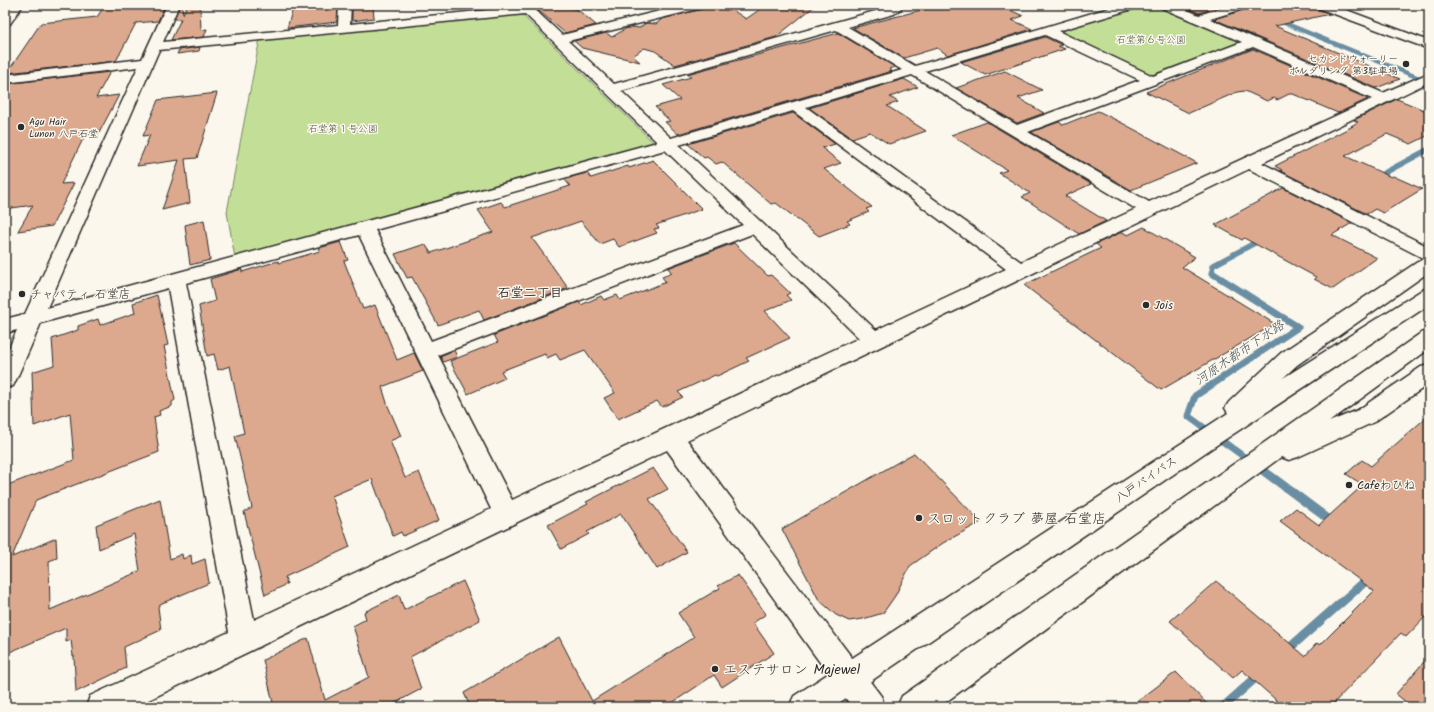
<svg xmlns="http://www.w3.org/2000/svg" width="1434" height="712" font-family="Kalam,'Klee One',sans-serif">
	<rect width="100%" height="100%" fill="#fbf7ec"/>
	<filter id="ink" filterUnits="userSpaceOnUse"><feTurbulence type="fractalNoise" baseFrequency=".025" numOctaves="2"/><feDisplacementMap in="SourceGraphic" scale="8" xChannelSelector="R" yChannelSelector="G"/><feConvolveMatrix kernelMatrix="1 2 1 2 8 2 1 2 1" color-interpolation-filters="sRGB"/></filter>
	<g filter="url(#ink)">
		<!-- green -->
		<path fill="#c3df97" stroke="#778561" d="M1143 5H1158L1243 42 1149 76 1057 32Z
			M520 13 654 143 235 258 227 212 260 38Z"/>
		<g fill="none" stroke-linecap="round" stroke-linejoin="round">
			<!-- stream-far3 -->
			<path stroke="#698ea3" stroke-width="4.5" d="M1277 20 1429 82"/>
			<!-- stream-far2 -->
			<path stroke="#698ea3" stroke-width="5.5" d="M1375 178 1429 149
				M1213 274 1212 266 1262 239"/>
			<!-- stream-far1 -->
			<path stroke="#698ea3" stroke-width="7" d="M1212 273 1298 327 1195 396 1188 416 1258 467"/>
			<!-- stream -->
			<path stroke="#698ea3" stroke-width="9" d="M1257 466 1335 524
				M1286 651 1369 578
				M1223 707 1260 674"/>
		</g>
		<!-- building -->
		<path fill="#dca98f" stroke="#2b2b2b" d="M105 5H165L158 21 136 23 116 61 7 73 41 23 97 17Z
			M180 5H182L183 14 187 5H200L201 30 207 29 204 37 171 40 181 19H174Z
			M294 5H338L337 22 287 28Z
			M352 5H373L374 18 352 21Z
			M532 5H557L578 10 596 25 565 33Z
			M713 5H725L746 19 766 5H816L776 37 675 65 655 51 644 48 633 56 640 62 582 48 574 41 606 33 612 37 625 29 633 27 639 28 646 23 656 24 662 19 702 9 704 7Z
			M940 5H999L1023 16 1012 20 1032 29 948 55 937 48 904 58 853 28Z
			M1180 5H1225L1199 13Z
			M1249 5H1315L1317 9 1330 14 1275 26 1400 79 1376 88 1214 19 1246 9Z
			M838 33 895 67 889 69 892 71 678 134 665 122 670 121 655 107 680 100 663 85 691 77 687 74Z
			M1045 37 1062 45 1058 46 1065 49 985 75 961 62Z
			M200 47 199 51 177 54 179 50Z
			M1253 49 1368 99 1338 113 1293 94H1289L1277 100 1274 98 1267 101 1245 91 1237 92 1189 113 1146 92Z
			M1005 71 1042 90 1018 98 1044 113 1017 123 956 88Z
			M110 72 96 98 119 95 99 133 85 135 61 184 74 183 52 226 18 231 33 205 5 209V84Z
			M904 79 918 87 890 97 898 102 887 106 926 131 889 144 870 132 852 138 809 108Z
			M217 93 197 158 185 159 190 203 162 210 179 160 137 166 150 135 143 136 158 100Z
			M1397 99 1429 112V135L1411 144 1387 134 1345 156 1391 177 1393 176 1422 189 1383 213 1375 209 1367 214 1280 171 1282 170 1275 166 1353 126H1351L1358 122 1354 120Z
			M1098 111 1124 124 1197 163 1131 190 1031 132 1059 122 1063 125Z
			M793 113 835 144 822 148 841 163 824 169 872 207 866 209 869 212 847 221 850 224 819 236 776 203 771 204 722 162 716 164 707 157 704 158 688 144Z
			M987 122 1091 184 1065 196 1106 221 1079 234 1022 197 1030 193 999 173 1007 170 951 135Z
			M653 160 702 209 656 225 659 228 654 229 657 233 619 247 613 239 600 244 581 221 532 238 568 288 484 320 479 310 438 325 412 277 407 278 395 254 425 244 431 253 493 232 478 210 501 202 505 207 570 186 565 180 575 176 587 173 591 178 628 166 629 168Z
			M1283 188 1352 223 1332 235 1377 258 1333 289 1314 279 1316 277 1244 238 1242 240 1215 225Z
			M204 220 210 260 190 265 185 225Z
			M1144 227 1195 257 1182 267 1275 324 1161 390 1024 285 1101 248 1096 244 1122 232 1128 235Z
			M341 242 348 260 344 261 363 309 375 305 397 360 414 353 423 371 382 387 388 406 401 436 390 441 405 478 419 472 439 520 403 536 401 532 393 536 372 479 332 496 350 547 285 577 287 584 265 595 244 512 252 508 235 436 244 433 230 366 218 370 214 354 207 356 199 306 215 301 210 279 242 269V272L278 261 279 263 320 251 319 248Z
			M734 243 768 276 771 275 790 293 786 295 791 300 765 311 790 338 746 358 749 361 717 376 715 375 678 392 683 397 662 407 657 401 618 419 604 398 615 393 585 350 560 360 556 354 547 358 545 354 501 371 505 378 468 394 450 361 498 342 494 335 579 302 581 305 601 296 604 300 617 295 620 300 666 282 662 277 672 273 668 268Z
			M157 295 168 345 164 346 175 400 172 402V406L159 411 160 415 154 417 159 452 36 500 12 557 56 538 57 558 49 561 50 610 140 571 134 534 99 549 96 525 160 499 170 559 182 554 183 559 191 555 192 564 205 559 209 583 160 604 158 607 161 630 124 647 126 668 76 692 74 656H73L71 640 66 642V628L5 654V486L74 460 70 413 34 426 32 372 54 365 52 339 78 330V326L98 319 100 325 135 313 133 303Z
			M454 350 457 357 443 362 440 356Z
			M1429 415V613L1406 637 1401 633 1330 707H1284L1242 670 1233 678 1170 621 1216 581 1305 656 1317 643 1320 645 1374 591 1280 521 1296 508 1319 525 1363 485 1346 474 1362 460 1371 466Z
			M914 453 981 522 943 543 910 566 895 596 883 613 863 619 849 621 836 615 819 600 782 529Z
			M653 468 668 489 649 499 687 552 657 569 621 514 587 532 589 534 561 549 548 525 588 504 586 502Z
			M738 575 766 614 753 623 774 653 722 687 714 675 666 707H470L464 693 559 637 592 701 694 637 678 613 720 588 718 586Z
			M463 581 480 620 410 657 421 689 388 707H274L263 660 308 638 325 700 369 677 353 626 366 619 364 612 399 595 404 610Z
			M1429 656V707H1412L1396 694Z
			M1176 672 1210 707H1130Z"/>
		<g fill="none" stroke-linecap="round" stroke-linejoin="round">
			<defs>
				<path id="minor" d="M167 5H179L163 42 338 25 339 5H351L350 24 528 6 532 7 562 35 684 5H704L702 8 568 41 614 84 886 8 891 5H905L894 14 848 27 915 66 1119 5H1138L1136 8 1058 31 1153 76 1242 42 1162 8 1160 5H1176L1199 15 1230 5H1248L1246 8 1210 19 1383 93 1429 73V82L1262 163 1429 247V260L1423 258 1249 169 687 440 881 696 885 707H852L667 450 134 707H86L90 696 229 632 168 288 41 323 16 380 13 386 5 388V357L17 330 5 333V319L25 314 138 67 5 83V75L142 59ZM525 14 657 142 47 308 159 50ZM836 30 902 70 671 138 621 91ZM1045 35 1140 80 1017 125 925 71ZM1253 47 1372 99 1149 202 1028 132ZM912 75 1136 209 1021 262 806 107ZM793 111 1006 269 876 330 679 145ZM665 150 743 225 431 341 375 230ZM752 234 859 338 512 500 438 355ZM359 235 491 509 254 620 186 283Z
					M1316 5H1333L1429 41V49L1318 8Z"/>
				<path id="tertiary" d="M11 5H23L10 24 5 25V12Z"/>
				<path id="trunk" d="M1429 257V272L1297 365 1283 378 1422 290 1429 288V305L1209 450 833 707H789L794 696 1228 413 1225 408 1229 402 1281 353 1422 259Z
					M1429 330V349L1329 422 1358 410 1421 367 1429 365V384L1374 422 1298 457 1289 460 1281 457 939 707H897L902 696 1421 333Z"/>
			</defs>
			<!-- minor casing -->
			<use href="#minor" stroke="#2b2b2b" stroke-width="3"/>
			<!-- tertiary casing -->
			<use href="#tertiary" stroke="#2b2b2b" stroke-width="3"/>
			<!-- trunk casing -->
			<use href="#trunk" stroke="#2b2b2b" stroke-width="3"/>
			<!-- minor -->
			<use href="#minor" fill="#fbf7ec" fill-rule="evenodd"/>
			<!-- tertiary -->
			<use href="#tertiary" fill="#fbf7ec" fill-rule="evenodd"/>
			<!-- trunk -->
			<use href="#trunk" fill="#fbf7ec" fill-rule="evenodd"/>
		</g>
	</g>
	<!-- markers -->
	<g fill="#2b2b2b" stroke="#fbf7ec" stroke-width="1.5">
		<circle cx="1406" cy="64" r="4"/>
		<circle cx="21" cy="127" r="4"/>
		<circle cx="22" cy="294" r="4"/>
		<circle cx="1146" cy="305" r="4"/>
		<circle cx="1349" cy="485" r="4"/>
		<circle cx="919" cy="518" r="4"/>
		<circle cx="715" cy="669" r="4"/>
	</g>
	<g text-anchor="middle" stroke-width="3" stroke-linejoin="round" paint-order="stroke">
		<!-- far-park labels -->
		<g font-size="10" fill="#515846" stroke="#fbf7ec">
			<text x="1151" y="43">石堂第６号公園</text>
			<text x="343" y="132">石堂第１号公園</text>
		</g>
		<!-- far-poi labels -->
		<g font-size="10" fill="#2b2b2b" stroke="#fbf7ec" text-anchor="end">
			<text x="1398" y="62">セカンドウォーリー<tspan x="1398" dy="12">ボルダリング 第3駐車場</tspan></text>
			<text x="29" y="125" text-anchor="start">Agu Hair<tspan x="29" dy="12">Lunon 八戸石堂</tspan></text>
		</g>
		<!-- poi labels -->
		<g font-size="12" fill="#2b2b2b" stroke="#fbf7ec" text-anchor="start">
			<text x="30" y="298">チャパティ 石堂店</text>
			<text x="1154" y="309">Jois</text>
			<text x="1357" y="489">Cafeわひね</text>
		</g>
		<!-- street labels -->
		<g font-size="12" fill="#2b2b2b" stroke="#fbf7ec">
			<text transform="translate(1146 479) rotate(-34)" y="4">八戸バイパス</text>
		</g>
		<!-- neighbourhood labels -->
		<g font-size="13" font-weight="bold" fill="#2b2b2b" stroke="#fbf7ec">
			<text x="530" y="297">石堂二丁目</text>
		</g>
		<!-- water labels -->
		<g font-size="13" font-style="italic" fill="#45545d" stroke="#fbf7ec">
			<text transform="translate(1239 352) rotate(-34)" y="5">河原木都市下水路</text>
		</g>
		<!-- near-poi labels -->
		<g font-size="14" fill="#2b2b2b" stroke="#fbf7ec" text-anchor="start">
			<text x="927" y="523">スロットクラブ 夢屋 石堂店</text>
			<text x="723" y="674">エステサロン Majewel</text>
		</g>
	</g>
	<!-- margin -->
	<rect width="1434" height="712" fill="none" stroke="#fbf7ec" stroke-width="20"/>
	<rect x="10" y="10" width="1414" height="692" fill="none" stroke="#2b2b2b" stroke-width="1.5" filter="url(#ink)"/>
</svg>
